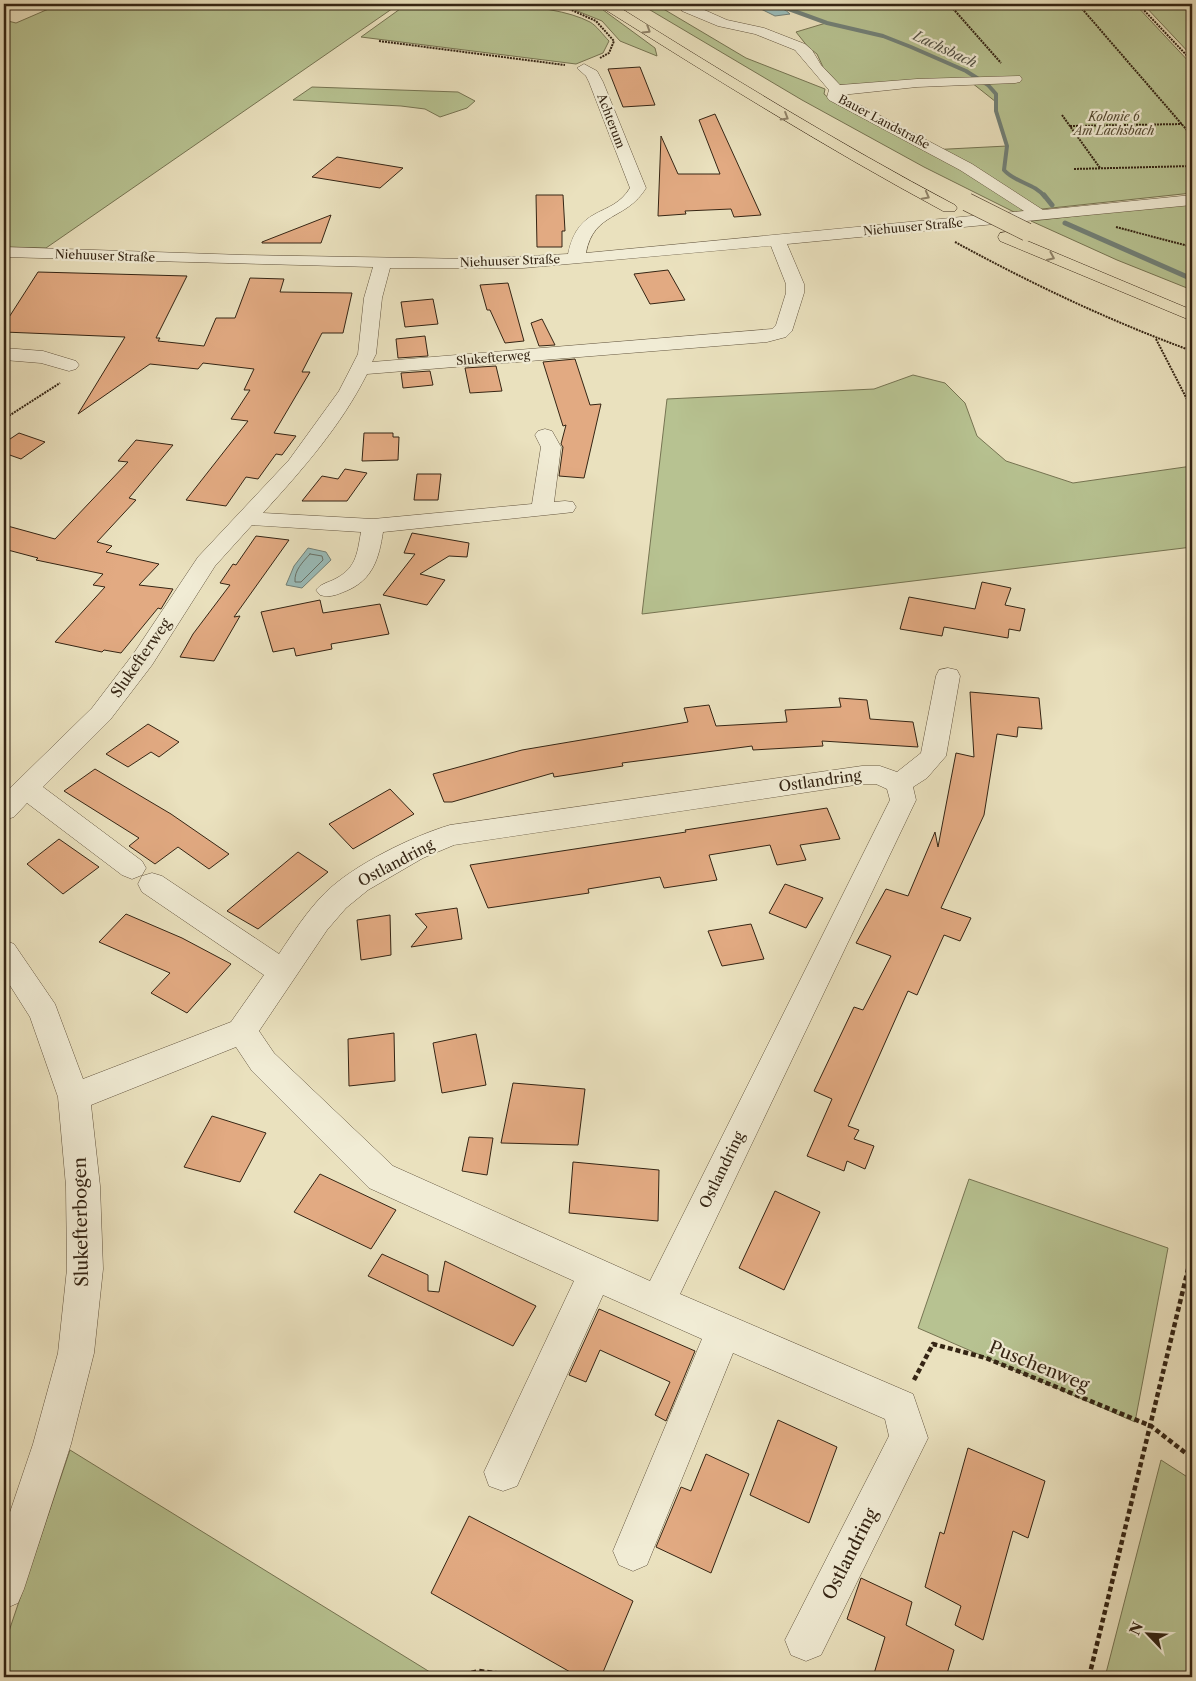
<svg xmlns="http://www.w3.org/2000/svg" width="1196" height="1681" font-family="'Libre Caslon Text',serif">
	<rect width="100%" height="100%" fill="#eae1be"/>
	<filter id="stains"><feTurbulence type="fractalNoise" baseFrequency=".004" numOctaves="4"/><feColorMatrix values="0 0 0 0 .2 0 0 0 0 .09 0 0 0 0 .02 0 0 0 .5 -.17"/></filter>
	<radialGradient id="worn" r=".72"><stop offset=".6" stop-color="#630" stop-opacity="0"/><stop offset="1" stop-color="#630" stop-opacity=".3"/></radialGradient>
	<!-- green -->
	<path fill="#b7c291" stroke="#767452" d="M60 4H399L46 248 4 247V20L16 23Z
		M407 4C457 4 548 0 590 22 597 26 603 35 609 41L603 53 576 64 361 37Z
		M560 4H595L655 48 657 56 620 41 602 21Z
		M640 4H655L746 58 825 89 824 94 835 103 929 150 1007 146 996 111V102L967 79 840 85 823 67 817 54 808 47 796 32 826 23 775 4H1135L1192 65V193L1014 212 924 167 802 100Z
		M1143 4H1192V56Z
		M312 87 458 92 475 101 467 108 440 117 425 109 401 106 293 100Z
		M1192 203V290L1117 260 1031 221Z
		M913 375 945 383 965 403 977 436 1006 461 1073 483 1192 466V547L642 614 667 399 874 389Z
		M969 1179 1168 1248 1135 1422 918 1328Z
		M70 1450 438 1677H4V1646Z
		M1161 1460 1192 1480V1677H1105Z"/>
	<!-- water -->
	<path fill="#9abcb9" stroke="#728077" d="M751 4C763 4 782 5 790 14L775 16Z
		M308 548 326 552 331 560 302 588 286 585 294 566Z"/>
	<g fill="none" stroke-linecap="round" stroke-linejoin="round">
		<!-- shore -->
		<path stroke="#687066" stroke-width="1" d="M310 554 322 556 323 560 301 582H295C294 570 303 562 310 554Z"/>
		<!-- stream-far1 -->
		<path stroke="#728077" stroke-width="4" d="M775 4 827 23 883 36 911 47 966 71 988 85 996 94V111L1007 146 1004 170C1015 183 1035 183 1045 197"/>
		<!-- stream -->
		<path stroke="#728077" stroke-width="5" d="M1044 195 1052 205
			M1065 223 1192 279"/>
	</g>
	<!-- building -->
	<path fill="#e2aa82" stroke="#352514" d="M640 67 655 105 623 107 608 69Z
		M715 114 761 215 734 217 731 209 685 211 686 214 658 216 661 136 678 174H720L699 120Z
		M337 157 403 168 380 188 312 177Z
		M536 195H563L565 231H562V247H537Z
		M331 215 321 243H262V242Z
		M668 270 685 300 650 304 634 274Z
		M38 272 187 276 156 338H160L158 341 204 346 216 318H235L250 278 284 279 280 292 352 293 343 333H322L302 372H310L274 433 296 436 282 455 276 454 258 479 246 477 226 506 186 500 248 421 231 419 250 390H244L254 369 203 363 198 369 150 364 78 414 125 337 4 332V325Z
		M508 283 524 341 505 343 490 310H487L480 285Z
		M433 299 438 324 405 327 401 302Z
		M542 319 555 345 539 346 531 323Z
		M425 336 428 356 398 358 396 339Z
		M575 359 590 405 601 404 584 478 559 476 563 447 561 444 566 425 563 426 543 362Z
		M496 366 502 391 470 393 465 368Z
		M430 371 433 385 403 388 401 373Z
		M19 433 45 442 21 459 4 453V443Z
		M364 433H393V437H399L398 460 362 461Z
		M136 440 173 445 129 498 136 500 97 542 112 546 106 552 159 564 139 585 173 589 161 609 158 608 121 653 104 650 102 652 55 642 105 587 93 585 103 574 36 560 38 558 4 549V525L55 539 128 462 118 461Z
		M345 469 367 473 347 501H302L322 476 338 479Z
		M417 474H441L438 500H414Z
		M412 533 469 543 467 557 449 556 420 574 445 580 427 605 383 595 415 554 404 553Z
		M256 536 289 540 234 617 240 616 214 661 180 657 193 634 230 585 220 583 233 564 236 565Z
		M982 582 1011 588 1005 605 1025 609 1020 631 1009 629 1008 638 944 627 942 636 900 629 909 597 975 609Z
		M320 600 323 613 380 604 389 634 331 644 332 649 296 656 294 648 273 652 261 612Z
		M970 692 1039 698 1042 729 1018 727 1017 737 997 734 984 815 941 908 971 918 960 941 944 935 917 995 908 991 848 1126 859 1130 854 1139 874 1146 865 1169 847 1161 844 1171 807 1156 832 1099 814 1091 854 1007 863 1010 891 956 856 943 886 889 908 896 935 832 938 847 956 753 974 757Z
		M839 698 867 700 870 719 913 722 918 747 822 741 823 746 753 750 752 746 622 763 623 766 554 777 553 773 452 802H444L433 774 522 750 688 722 684 708 709 705 716 726 787 722 785 710 841 707Z
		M148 724 179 742 159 757 151 752 128 767 106 754Z
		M95 769 171 814 229 854 209 869 178 847 155 864 129 846 139 838 64 791Z
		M390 789 414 814 353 849 329 824Z
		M827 808 840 839 800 845 806 860 777 865 770 845 709 855 717 880 664 888 660 877 588 889 589 893 488 908 470 865 686 832 685 830Z
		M59 839 99 867 63 894 27 864Z
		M298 852 328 872 258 929 227 911Z
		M785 884 823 898 806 928 769 913Z
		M457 908 462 939 411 947 427 927 415 914Z
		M126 914 182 938 231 964 187 1013 151 993 170 973 99 942Z
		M390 915 391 955 361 960 357 920Z
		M751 924 764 959 722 966 708 931Z
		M394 1033 395 1081 349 1086 348 1039Z
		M476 1034 486 1085 442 1093 433 1043Z
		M513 1083 585 1089 578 1145 501 1143Z
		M212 1116 266 1133 240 1182 184 1167Z
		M469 1137 493 1138 487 1175 462 1171Z
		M573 1162 659 1170 658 1221 569 1213Z
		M320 1174 396 1210 371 1249 294 1212Z
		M775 1191 820 1212 784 1290 739 1268Z
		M382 1254 428 1275V1291L439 1292 445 1261 536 1306 513 1346 368 1276Z
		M599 1309 695 1351 666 1421 655 1415 670 1382 600 1350 586 1382 569 1375Z
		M778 1420 837 1447 809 1523 750 1495Z
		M968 1448 1045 1481 1028 1538 1013 1531 983 1640 955 1625 961 1606 925 1587 940 1532 944 1534Z
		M706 1454 749 1474 711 1573 656 1547 681 1487 691 1491Z
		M469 1516 633 1601 601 1677H579L431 1593Z
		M861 1578 912 1602 906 1625 954 1650 946 1677H873L885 1637 847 1619Z"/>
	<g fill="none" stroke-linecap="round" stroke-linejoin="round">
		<defs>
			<path id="minor" d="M679 4H691L727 20 764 28 805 44 812 50 821 65 840 85 917 79 1020 76 1022 79 1020 82 1015 83 917 87 841 95 972 164 1043 210 1192 195V205L787 244 804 284V293L792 331 786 337 767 342 367 374C341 426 302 470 263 513L373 519 532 504 541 447 535 435 538 431 545 429 552 431 561 447 554 502 565 501 573 502 576 507 573 512 565 513 383 532C379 558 373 580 346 591 336 595 330 598 320 595L316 590C321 584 326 583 333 580 356 569 357 555 361 532L252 525 215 566 152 665 110 720 43 787 142 861 146 868 142 875 132 879 122 875 27 803 14 817 4 820V794L92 708 134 653 198 557 289 460 339 391 358 354 364 298 373 267 4 257V247L244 255 472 259 568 254C579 203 611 219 630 188L589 82 586 76 577 68 584 64 597 71 603 82 646 188C626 221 594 211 586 253L1024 211 960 170 829 100 827 97 829 90 795 50 755 34 718 26 682 11ZM771 246 786 284V293L776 325 772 329 372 362 376 354 382 298 390 268H523Z
				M4 348 43 351 76 361 79 365 76 369 69 371 41 363 4 360Z
				M948 668 957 670 960 676 946 756 927 778 913 787 916 800 680 1294 913 1394 928 1438 821 1655 806 1661 791 1655 785 1640 889 1436 885 1419 733 1353 647 1565 633 1571 619 1565 613 1551 702 1339 603 1295 517 1486 503 1491 489 1486 484 1472 574 1281 369 1188 252 1071 236 1047 91 1105 100 1186 103 1269 94 1353 71 1444 24 1589 18 1603 4 1609V1530L33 1444 58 1353 67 1269 66 1186 58 1097 30 1017 4 976V940L14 944 55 1004 83 1079 231 1022 264 975 142 892 138 884 142 876 152 873 162 876 279 954C293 933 307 911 325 893 353 865 413 836 450 825L862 766H880L897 772 921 753 936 676 939 670ZM862 784H876L887 789 890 800 650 1281 393 1166 274 1053 259 1031 327 930 346 908 368 890 423 858 454 845Z"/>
			<path id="highway" d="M600 4H614C726 74 838 143 955 205L957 208 955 211H943C826 148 714 78 601 7Z
				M1006 232 1192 310V321L1000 241 998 237 1000 233Z"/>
		</defs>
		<!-- minor casing -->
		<use href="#minor" stroke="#62543e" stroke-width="1"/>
		<!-- highway casing -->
		<use href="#highway" stroke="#352514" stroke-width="1"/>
		<!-- path-far1 -->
		<path stroke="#352514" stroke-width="2" stroke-dasharray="2 1" stroke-linecap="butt" d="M558 4 596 21 614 41 609 53 600 58
			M949 4 1001 63
			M1078 4 1192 136
			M1138 4 1192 61
			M379 41 565 65
			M1062 115 1100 168
			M1070 126 1182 124
			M1074 169 1192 166
			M1116 227 1192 247
			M955 242C1032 284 1110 321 1192 351
			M1156 339 1192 409
			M4 419 60 383"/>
		<!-- path -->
		<path stroke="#352514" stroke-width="4.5" stroke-dasharray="5 3" stroke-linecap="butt" d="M914 1380 933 1344 986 1358 1151 1426 1192 1458
			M456 1677 479 1671 527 1677
			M1089 1677 1192 1253"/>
		<!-- minor -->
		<use href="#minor" fill="#f1ecd5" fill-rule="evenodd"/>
		<!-- highway -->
		<use href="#highway" fill="#eae1be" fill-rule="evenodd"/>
		<defs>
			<path id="highway-bridge" d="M967 202 1027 232"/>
		</defs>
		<!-- highway-bridge casing -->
		<use href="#highway-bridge" stroke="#352514" stroke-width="19" stroke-linecap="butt"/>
		<!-- highway-bridge -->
		<use href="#highway-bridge" stroke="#eae1be" stroke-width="18"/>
	</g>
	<!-- one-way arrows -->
	<defs><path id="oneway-chevron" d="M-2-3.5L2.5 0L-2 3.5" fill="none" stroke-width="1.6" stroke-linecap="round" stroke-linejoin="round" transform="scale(1.25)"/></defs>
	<g stroke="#908369">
		<use href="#oneway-chevron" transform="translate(647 30) rotate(32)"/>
		<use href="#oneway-chevron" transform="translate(785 117) rotate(31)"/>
		<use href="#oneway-chevron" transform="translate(926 196) rotate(28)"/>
		<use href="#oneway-chevron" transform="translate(1051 257) rotate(24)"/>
	</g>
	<g text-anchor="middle" stroke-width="4.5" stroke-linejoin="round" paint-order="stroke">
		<!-- far-park labels -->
		<g font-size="12" font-style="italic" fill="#564c33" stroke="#f1ecd5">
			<text x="1114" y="121">Kolonie 6<tspan x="1114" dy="14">Am Lachsbach</tspan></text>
		</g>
		<!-- far-street labels -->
		<g font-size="12" fill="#352514" stroke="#f1ecd5">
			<text transform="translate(611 121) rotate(69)" y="4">Achterum</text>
			<text transform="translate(884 122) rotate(28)" y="4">Bauer Landstraße</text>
			<text transform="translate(913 227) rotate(-5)" y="4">Niehuuser Straße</text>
			<text transform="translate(105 256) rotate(2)" y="4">Niehuuser Straße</text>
			<text transform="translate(510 261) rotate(-2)" y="4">Niehuuser Straße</text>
			<text transform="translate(493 358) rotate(-5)" y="4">Slukefterweg</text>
		</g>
		<!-- far-water labels -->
		<g font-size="14" font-style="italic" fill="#535246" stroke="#f1ecd5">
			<text transform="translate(945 49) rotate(25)" y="5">Lachsbach</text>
		</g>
		<!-- street labels -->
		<g font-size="15" fill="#352514" stroke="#f1ecd5">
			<text transform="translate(141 658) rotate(-55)" y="5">Slukefterweg</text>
			<text transform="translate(820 781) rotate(-8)" y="5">Ostlandring</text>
			<text transform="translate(396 863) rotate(-28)" y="5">Ostlandring</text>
			<text transform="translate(722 1170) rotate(-64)" y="5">Ostlandring</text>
		</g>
		<!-- near-street labels -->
		<g font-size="18" fill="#352514" stroke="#f1ecd5">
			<text transform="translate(81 1222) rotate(-91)" y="6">Slukefterbogen</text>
			<text transform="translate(1039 1366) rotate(22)" y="6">Puschenweg</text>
			<text transform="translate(850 1554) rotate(-63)" y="6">Ostlandring</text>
		</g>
	</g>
	<!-- margin -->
	<rect width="1196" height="1681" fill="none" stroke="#eae1be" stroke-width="20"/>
	<rect x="5" y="5" width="1186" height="1671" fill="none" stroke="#352514" stroke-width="2.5"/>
	<rect x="10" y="10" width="1176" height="1661" fill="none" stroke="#352514"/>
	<!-- north arrow -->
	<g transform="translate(1148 1634) rotate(295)" stroke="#f1ecd5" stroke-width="4" paint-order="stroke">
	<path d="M0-4L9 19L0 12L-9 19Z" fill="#352514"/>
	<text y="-8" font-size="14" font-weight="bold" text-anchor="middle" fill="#352514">N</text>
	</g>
	<rect width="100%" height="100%" filter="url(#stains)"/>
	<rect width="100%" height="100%" fill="url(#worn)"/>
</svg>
